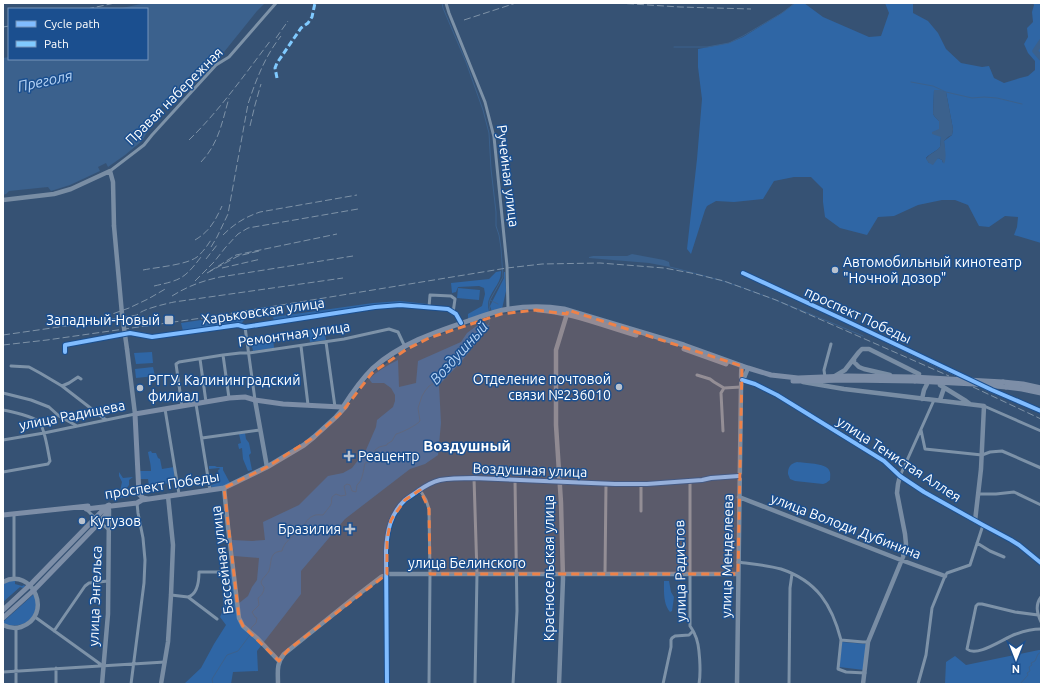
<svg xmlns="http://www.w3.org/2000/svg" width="1044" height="687" font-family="Ubuntu,sans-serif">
	<rect width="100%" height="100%" fill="#365274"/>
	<!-- green -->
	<path fill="#2f66a5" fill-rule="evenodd" d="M795 3H804L823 17 869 37 881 36 889 13 885 3H913V13L928 21 938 33 946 49 961 63 982 67 989 66 994 78 1004 83 1020 78 1028 76 1035 70V61L1028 53 1024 44 1028 37 1027 28 1033 22 1032 12 1034 5 1033 3H1041V243L1014 235 1017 227 1018 217 1005 216 989 227 979 226 968 205 955 200H942L918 205 894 216 878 217 867 235 840 228 825 217 823 202V189L811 177H794L774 181 763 199 734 202 716 201 707 206 705 210 691 254 687 249 697 159 702 99 698 67V49L729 43 743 37 782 13ZM934 90 946 92 953 129 952 135 944 141 945 156 943 163 942 160 938 158 929 163 926 158C930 153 936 152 940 147L941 137 939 121 935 117 933 114Z
		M501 271C502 284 488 293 488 305 488 306 489 311 489 312L468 319V314L482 306 485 294 484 288 479 286 458 287 456 292 452 293 451 283 489 279 496 272Z
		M504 272H505L506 291 502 309 492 312 490 306 504 278Z
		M458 288 480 290 479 300 457 298Z
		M400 301 428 304V306L400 304 375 305 274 321 273 317 373 303Z
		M247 316 242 323 183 331 181 323 201 320 202 321 218 320 221 322 235 320 240 317Z
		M479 324 490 325 461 362 439 385 441 423 438 455 425 464 410 469 345 519 301 571V594L257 651 258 671 233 672 231 684H184L201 668 214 644 226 625 220 617 224 608 223 599 228 590 231 588 229 568 232 569 238 604 248 596 252 587 257 580 259 558 234 556 232 540 252 541 265 540 263 522 299 505 328 476 343 473 352 468 366 450 376 427 377 420 393 407 395 401V395L391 388 384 383H372L369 379C378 371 387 365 398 360L399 387 416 383 418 361 461 342 467 333Z
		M328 328 329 334 325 335 326 340 310 342 308 330Z
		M273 339 274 348 253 351 251 342Z
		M152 352 153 363 136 364 134 353Z
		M153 367 155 376 136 378 135 369Z
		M245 433 246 439 249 443 251 453 249 455 252 470 248 471 243 459 242 448 239 449 238 444 241 443 239 434Z
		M151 451 152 453H156L158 458 160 459 162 469 174 467V477L168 478V483L157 486H149L148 479H139V471H151C151 463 149 459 148 452Z
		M797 462C804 463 826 463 829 470 831 473 830 476 830 480L826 483 823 484 795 481 790 479 788 474C788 467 790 464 797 462Z
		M209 466H215L217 467H223V470L230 483 223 487 212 489 211 485 220 482 218 470 220 469 219 468 209 469Z
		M119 472 123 478 133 477 129 480V485L126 489V495L125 497 111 500V494L112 491H120L122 482 119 476Z
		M10 581H15V584L22 586 24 585 25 586 23 588 20 587 3 602V584Z
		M664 581H669L671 592 674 597 672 611 670 612C663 604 664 591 664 581Z
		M34 594C35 597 36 601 36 604 36 622 19 629 3 624V622Z
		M842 642 866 644 864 670 839 667Z
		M1039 650H1041V684H945L946 662 955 656 966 665Z"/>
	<!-- water -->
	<path fill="#3b618d" d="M146 3H265L257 11 224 52 220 49 203 69 199 66 146 123 150 127 142 141 125 155 108 167 106 163 98 167 100 171 70 185 51 191 48 187 9 191 6 194 3 195V58L9 57V59H147V9H117Z
		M934 90H940L946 92 953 129 952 135 948 137 944 141C945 148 947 158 944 164L942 160 938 158 933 165 929 163 926 159C930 153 936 152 940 147L941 137 932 134V132L939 129V121L935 117 933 114Z
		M632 254 664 260 669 262 670 267 649 263 589 258V257L593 256H627Z"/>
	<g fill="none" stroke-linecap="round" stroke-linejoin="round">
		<!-- stream -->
		<path stroke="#3b618d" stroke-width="1" d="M442 3 443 8 466 62 483 110 489 133 491 169 496 212V226L499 235 501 248 503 277 490 300 489 305 490 311
			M674 47H707L729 43 743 36 782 13 795 3
			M911 82 933 86 946 92 972 98 984 97 997 98 1022 104
			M670 267C694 273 718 279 741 287 782 302 823 319 863 336
			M490 300 498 304
			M252 632 251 628 256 623 257 618 255 617 252 612 259 605 258 598C262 595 264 592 264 587L262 585 261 582C263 577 267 575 269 571 272 561 269 552 282 551 284 541 294 536 301 530 305 525 306 519 313 516 316 514 320 515 323 515 325 512 328 509 330 506 334 501 328 498 336 494L341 496 346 495 344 486 347 484 350 485 352 491 356 492 357 485C363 480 363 471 365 463L372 461 375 454V450L379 447 387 445V444L392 441 396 434C401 433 417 425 420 421L418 408 422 396 425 391 429 386 433 384 434 380 442 372V369L443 367 458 356 459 352 462 349 473 343 489 323 490 316
			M213 684 212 679 227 655 238 651 250 635
			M1020 684 1028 675 1027 673 1030 671 1029 667 1032 665 1031 663 1035 661 1038 654 1041 652"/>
		<!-- river -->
		<path stroke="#3b618d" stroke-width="5.5" d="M1041 42 1035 51 1041 58"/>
		<!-- street -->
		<path stroke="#7d92a8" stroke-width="3" d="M446 3 449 13 485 102 494 137 507 266 508 309
			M110 171 144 145 152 135 216 65 229 57 276 3
			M429 307 430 295 451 296 455 299 453 313
			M245 327 255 400
			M326 342 335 407
			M301 346 308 405
			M65 352V345L130 333 152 337 238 325 245 327 375 307 400 305 448 309 456 314 461 323
			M223 355 229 398
			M200 359 206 402
			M11 366 29 367 40 373 62 386 106 420
			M697 375 710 379 714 382 724 388
			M825 377 824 370 831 344
			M62 386 69 383 78 377 81 379
			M3 393 31 400 49 407 59 416 77 426
			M196 404 210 490
			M182 406 176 364 179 362 223 355 240 353H249L344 339 389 329 398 332 405 347
			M984 406 1041 431
			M165 409 179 494
			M3 410C10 411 35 417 39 422 45 428 48 452 50 461L48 464 3 472
			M921 430 925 449 982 455 990 452 1002 451 1041 468
			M723 431 721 393 724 388 741 387
			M202 438 260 430
			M3 440 44 433 135 414
			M900 476 926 418 934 400
			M474 478 477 574 475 684
			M690 481V626C692 629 694 632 695 635 700 644 701 673 699 684
			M641 484V511
			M420 490 426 500 429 509 430 574 429 684
			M978 494H996L1014 492 1041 505
			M86 509 95 518 108 529
			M14 514V578
			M977 543 990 551 1004 557
			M738 562C752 564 767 565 781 569 817 581 832 605 841 640L863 642H868
			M605 574 606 484
			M171 595 188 597 217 619
			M188 597C198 594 199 581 199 572H222
			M1041 597C1035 605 1037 613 1041 622
			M1038 615 1015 612 982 604H978L976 606 967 649C977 658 1004 638 1016 634 1024 631 1032 629 1041 629
			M35 617 103 666
			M54 631 85 586 89 583 108 581
			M841 640 838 669 846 672 865 673
			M56 668V684
			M3 672 165 662
			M16 684V628
			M131 684 144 583 145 560 143 538 138 513 137 503
			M513 684 517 611 515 480
			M663 684 671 647V640L672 638 675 636 689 635 693 631
			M789 684 790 588 792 574
			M918 684 926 655 932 608 945 576 947 573 970 565 983 525"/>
		<!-- secondary -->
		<path stroke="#798da4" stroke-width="4.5" d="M3 200 54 194 71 189 110 171 113 182 114 226
			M743 273 838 317 963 377
			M127 349 135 414
			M854 359V362L859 367 864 369 890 375
			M835 376 845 370 859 352 862 349H869L919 374
			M742 380 755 384 777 395 884 461 900 476 924 492 983 525 1011 540 1019 545 1041 563
			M742 380 744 378 748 368
			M803 382 844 389 984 406 981 469 975 521
			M940 385 966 401 970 404
			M986 388 1041 411
			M922 399 924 390 927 384
			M255 400 267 467
			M940 400 944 388
			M224 488 228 527 239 618 243 626 258 639 279 661
			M739 497 901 560 945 576
			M3 582C33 566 54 616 21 627 15 629 9 628 3 625
			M102 684 108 614 109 510
			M161 684 168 642 171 595 173 545 168 496
			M278 684C278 672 276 664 284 654L355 597 381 577 387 574H738
			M387 684 386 551C387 532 390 514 405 500 409 497 414 494 418 491 425 486 432 482 440 480 451 478 463 478 474 478L615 484H647L702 480 711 478 739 476
			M559 684 563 579 561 503 556 425V350L567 314
			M737 684 741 387C742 380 740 373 742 366
			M863 684 868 642 903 557 906 544 905 534 897 493 898 484 900 476"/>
		<!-- primary -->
		<path stroke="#7d8ea7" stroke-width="5" d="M538 310C571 312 604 326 636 335
			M684 349 726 364
			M793 381H799L848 380 915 381
			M1003 382 1023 384 1041 388
			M1006 387 1022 389 1041 393
			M148 499 143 498 139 494 135 414 229 398 245 397 255 400 283 404 341 407H343C352 393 361 380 373 368 400 344 435 332 468 321 482 316 495 311 509 309 527 306 546 306 564 309L684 345 748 368 771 375 798 378 848 376 913 377
			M85 507 86 509 137 503 142 500 224 488 267 467 304 445 314 437 336 417 346 406
			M3 515 88 506
			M3 610 32 583 107 506
			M3 618 34 590 98 524C103 518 109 513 109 505"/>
		<!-- rail -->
		<path stroke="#7e92a7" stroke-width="1" stroke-dasharray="7 3" stroke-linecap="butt" d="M617 3 680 7 751 9
			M87 9 115 3
			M464 20 516 3
			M3 27 9 26
			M276 38 288 21
			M250 126 255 105 261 84
			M189 140C220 110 245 74 271 40
			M201 162C219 143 222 122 229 98
			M223 235C234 224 245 217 260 212L357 195
			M195 240C210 231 215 221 222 206
			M211 247 217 237 228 214 248 104C256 80 265 56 281 36
			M259 251 238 256 207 273 236 255 337 234
			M206 259 217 245
			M222 268 261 259
			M143 270C158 267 186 265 197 257 203 252 207 246 211 240
			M195 281 214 262 225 248 238 234 248 228 358 209
			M154 286C181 280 184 279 201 257
			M172 296C188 286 202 281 220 277L353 256
			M104 317 129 308 148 299 167 288
			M3 335 101 321 137 315C142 309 165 304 174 302L343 278
			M3 345 47 340 202 318 507 268 542 264 600 263 664 268 691 273 724 281 776 300 949 376
			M973 387 1041 419"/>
		<!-- secondary-bridge -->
		<path stroke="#798da4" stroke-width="4.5" d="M114 226 122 314 127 349"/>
		<!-- primary-bridge -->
		<path stroke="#7d8ea7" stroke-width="5" d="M913 377 1003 382
			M915 381 974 384 1006 387"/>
		<!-- quiet -->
		<path stroke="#80caff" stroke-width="3" stroke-dasharray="6 3" stroke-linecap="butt" d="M277 78 275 68 277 63 301 28 308 23 312 17 315 3"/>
		<defs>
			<path id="cycleway" d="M743 273 838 317 992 390 1041 411
				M65 352V345L130 333 152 337 238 325 245 327 375 307 400 305 448 309 456 314 461 323
				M742 380 755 384 777 395 884 461 900 476 924 492 983 525 1011 540 1019 545 1041 563
				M387 684 386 551C387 532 390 514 405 500 409 497 414 494 418 491 425 486 432 482 440 480 451 478 463 478 474 478L615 484H647L702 480 711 478 739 476"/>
		</defs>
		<!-- cycleway casing -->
		<use href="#cycleway" stroke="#1b4f8f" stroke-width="6"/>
		<!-- cycleway -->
		<use href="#cycleway" stroke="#80bcff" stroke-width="4"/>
	</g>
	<!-- marked area -->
	<path fill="#ee8249" fill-opacity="0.2" stroke="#ee8249" stroke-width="3" stroke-dasharray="8 5" stroke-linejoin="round" d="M536 310 567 314 568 310 742 366 738 574H430L429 509 420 490 405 500 391 520 387 540V574L288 650 279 661 243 626 239 618 224 488 267 467 314 437 342 412 372 373 407 349 429 338 501 314Z"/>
	<!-- markers -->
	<g fill="#b9c2ce" stroke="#1b4f8f" stroke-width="1.5">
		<circle cx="835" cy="270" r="4"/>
		<rect x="164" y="315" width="10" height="10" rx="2"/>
		<circle cx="619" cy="387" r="4"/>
		<circle cx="140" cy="388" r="4"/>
		<path d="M347 450h4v4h4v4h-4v4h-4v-4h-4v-4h4z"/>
		<circle cx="82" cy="521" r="4"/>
		<path d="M348 523h4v4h4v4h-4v4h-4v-4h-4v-4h4z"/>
	</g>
	<g text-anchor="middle" stroke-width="3" stroke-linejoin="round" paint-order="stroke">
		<!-- street labels -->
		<g font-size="14" fill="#fff" stroke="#1b4f8f">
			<text transform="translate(174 96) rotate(-45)" y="5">Правая набережная</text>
			<text transform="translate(508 176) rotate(83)" y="5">Ручейная улица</text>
			<text transform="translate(263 311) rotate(-8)" y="5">Харьковская улица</text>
			<text transform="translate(858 315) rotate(25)" y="5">проспект Победы</text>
			<text transform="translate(294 334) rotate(-8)" y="5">Ремонтная улица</text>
			<text transform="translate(72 415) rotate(-11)" y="5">улица Радищева</text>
			<text transform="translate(899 459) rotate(33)" y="5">улица Тенистая Аллея</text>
			<text transform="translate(530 470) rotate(2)" y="5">Воздушная улица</text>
			<text transform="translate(162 485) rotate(-9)" y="5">проспект Победы</text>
			<text transform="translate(846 526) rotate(21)" y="5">улица Володи Дубинина</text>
			<text transform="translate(727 556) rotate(-89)" y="5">улица Менделеева</text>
			<text transform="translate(222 560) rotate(-97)" y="5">Бассейная улица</text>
			<text x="467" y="568">улица Белинского</text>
			<text transform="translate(549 568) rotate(-90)" y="5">Красносельская улица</text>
			<text transform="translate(680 571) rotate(-91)" y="5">улица Радистов</text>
			<text transform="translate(95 596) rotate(-88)" y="5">улица Энгельса</text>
		</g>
		<!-- poi labels -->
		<g font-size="14" fill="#fff" stroke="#1b4f8f" text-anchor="start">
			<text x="843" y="267">Автомобильный кинотеатр<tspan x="843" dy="16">"Ночной дозор"</tspan></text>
			<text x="160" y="325" text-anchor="end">Западный-Новый</text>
			<text x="611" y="384" text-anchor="end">Отделение почтовой<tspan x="611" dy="16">связи №236010</tspan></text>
			<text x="148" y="385">РГГУ. Калининградский<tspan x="148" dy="16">филиал</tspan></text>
			<text x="358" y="461">Реацентр</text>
			<text x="90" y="526">Кутузов</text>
			<text x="341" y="534" text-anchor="end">Бразилия</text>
		</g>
		<!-- water labels -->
		<g font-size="15" font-style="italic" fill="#b5d3f5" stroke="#1b4f8f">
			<text transform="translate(45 81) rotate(-12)" y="5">Преголя</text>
			<text transform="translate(459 353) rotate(-48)" y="5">Воздушный</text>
		</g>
		<!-- neighbourhood labels -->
		<g font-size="15" font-weight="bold" fill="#fff" stroke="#1b4f8f">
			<text x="467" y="451">Воздушный</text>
		</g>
	</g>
	<!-- border -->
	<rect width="1044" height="687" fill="none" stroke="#ffffff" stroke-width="8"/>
	<!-- legend -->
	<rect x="8" y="8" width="140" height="52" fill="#1b4f8f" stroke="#7695bc"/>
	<rect x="16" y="21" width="20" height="6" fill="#80bcff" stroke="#7695bc"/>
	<text x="44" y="28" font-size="12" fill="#ffffff">Cycle path</text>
	<rect x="16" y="41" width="20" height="6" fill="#80caff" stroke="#7695bc"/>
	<text x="44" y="48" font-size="12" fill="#ffffff">Path</text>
	<!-- north arrow -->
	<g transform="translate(1016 659) rotate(180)" stroke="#1b4f8f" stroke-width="3" paint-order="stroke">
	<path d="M0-3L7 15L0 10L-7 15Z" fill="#ffffff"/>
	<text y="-6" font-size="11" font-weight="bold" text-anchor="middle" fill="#ffffff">N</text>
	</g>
</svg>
